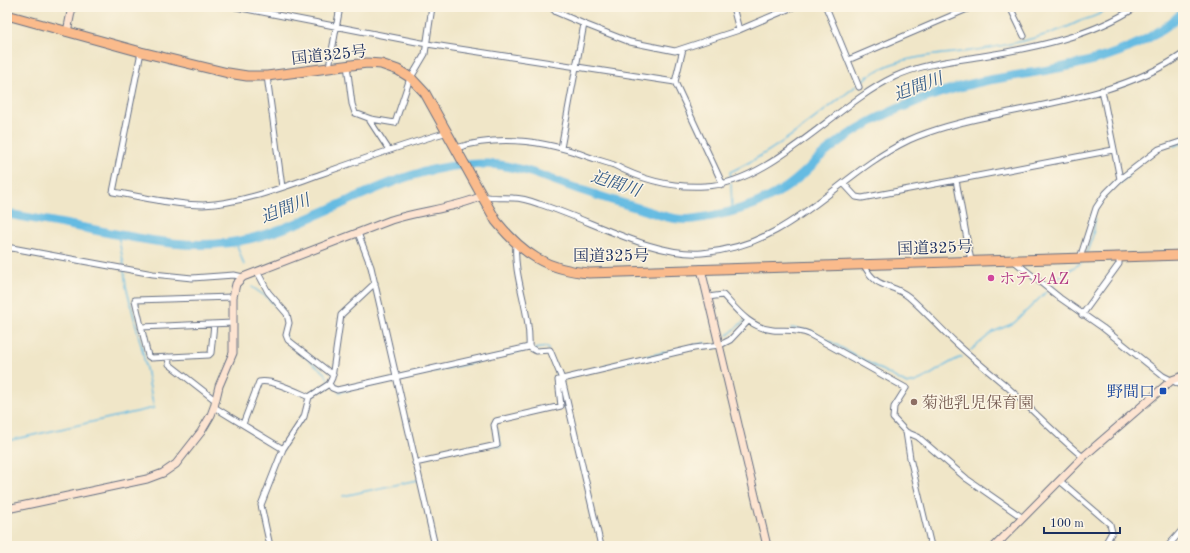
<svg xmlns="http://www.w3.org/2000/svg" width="1190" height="553" font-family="'Old Standard TT','Noto Serif JP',serif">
	<rect width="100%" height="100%" fill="#fcf5e5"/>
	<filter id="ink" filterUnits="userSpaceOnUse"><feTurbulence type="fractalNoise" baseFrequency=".025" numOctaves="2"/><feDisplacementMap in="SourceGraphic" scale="8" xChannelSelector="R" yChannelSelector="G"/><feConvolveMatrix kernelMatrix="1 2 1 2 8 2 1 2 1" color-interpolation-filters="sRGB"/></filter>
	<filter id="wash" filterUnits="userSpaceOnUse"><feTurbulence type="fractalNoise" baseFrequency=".012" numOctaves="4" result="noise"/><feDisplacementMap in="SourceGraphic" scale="16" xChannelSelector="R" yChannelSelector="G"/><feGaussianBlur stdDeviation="0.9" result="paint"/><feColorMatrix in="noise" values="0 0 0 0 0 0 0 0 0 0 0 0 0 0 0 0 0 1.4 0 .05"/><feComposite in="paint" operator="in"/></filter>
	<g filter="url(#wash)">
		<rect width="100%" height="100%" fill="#f0e6c8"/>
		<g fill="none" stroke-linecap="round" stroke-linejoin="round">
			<!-- stream -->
			<path stroke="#65bbe2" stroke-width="1.5" d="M859 83C892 55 930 56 970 51 1004 46 1048 37 1078 22 1088 17 1099 18 1107 7
				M1174 146 1183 143
				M731 179 730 172C776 151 816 117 856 86
				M731 183 732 211
				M1119 184 1128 176
				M118 235 124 266
				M236 242 244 265
				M1086 254 1093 235 1095 219
				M1052 286 1060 276 1081 263
				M252 287 268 298 285 316
				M791 328 811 331 907 384C927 381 942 364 962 357
				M284 333 286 341 325 373 328 379
				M728 335 744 321
				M535 349 547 347 548 350
				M971 350 993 332 1014 323 1046 292
				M553 362 558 378
				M605 366 705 343
				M402 379 527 350
				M339 392 393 381
				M562 408 566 407 562 391
				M497 430 501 446 497 447
				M7 441 154 408 142 349 126 286 124 270
				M343 496 417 480"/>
			<!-- river -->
			<path stroke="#65bbe2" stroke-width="9" d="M7 214C38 219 69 225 100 231 149 241 200 251 249 239 331 219 400 161 487 164 519 165 549 179 578 189 598 196 618 202 638 208 655 213 675 222 693 219 723 215 756 207 782 190 798 181 811 165 825 153 847 134 874 119 900 108 927 96 956 87 984 81 1053 68 1130 64 1183 12"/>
		</g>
	</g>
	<g filter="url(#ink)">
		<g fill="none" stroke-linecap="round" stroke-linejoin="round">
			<defs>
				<path id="street" d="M236 7 427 44 675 82
					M551 7 556 12 584 24 630 42 675 51 739 30 793 7
					M733 7 739 30
					M826 7 859 87
					M1010 7 1024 36
					M683 49 675 82 723 185
					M141 52 113 192C143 197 173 205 203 205 244 203 283 187 321 174 363 159 405 144 448 132
					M848 60 972 7
					M347 65 352 104 355 113 371 119 395 123 409 81 425 54 432 7
					M329 67 340 7
					M267 76 282 187
					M1102 90 1120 179
					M371 119 370 121 389 150
					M456 148C501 134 546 141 589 157 597 160 606 162 614 165 642 180 672 188 705 186 770 184 835 105 894 77 921 64 953 61 983 56 1033 48 1093 36 1136 7
					M561 148 584 24
					M956 180 971 261
					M844 184 856 197 862 198 1113 150
					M483 196C493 199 503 197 513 198 522 198 531 201 539 204 587 218 653 257 702 253 795 245 834 176 909 140 938 127 969 120 1000 114 1062 101 1130 90 1183 54
					M358 233 371 267 435 546
					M516 244C513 278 531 312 529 347L536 351 550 350 562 379 601 546
					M7 249 12 248 153 274 192 278 234 275 243 277
					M1080 258 1096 208 1106 193 1120 179 1159 149 1183 141
					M1014 261 1060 298 1103 328 1163 376 1183 386
					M864 265C877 291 891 282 909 297 925 311 939 327 955 342 971 357 988 371 1005 385 1032 409 1056 435 1083 457
					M257 271 268 292 287 314 289 323 286 335 288 340 333 375
					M708 297 723 295C737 310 750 328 773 330 785 331 798 329 809 334L906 388 894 407 893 418 906 432 918 437 967 479 1023 518
					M1082 315 1119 264V257
					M214 324 211 353 209 355 151 358 148 356 135 300 233 297
					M141 327 233 323
					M168 357 169 364 215 400
					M329 384 332 388 337 390 529 347
					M214 407 283 449
					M243 424 259 382C272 379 297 392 309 397
					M906 432 910 458 931 546
					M415 463 497 445 494 425 496 421 561 406 558 380 694 348 720 345 730 340 748 321
					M1060 481 1110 524 1112 532 1104 546
					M1108 540 1117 546
					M270 546 261 505 283 449 304 417 309 397 329 384 332 378 341 315 375 283
					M1168 546 1183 529"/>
				<path id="secondary" d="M67 32 72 7
					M701 269 767 546
					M7 509 147 479 163 473 176 464 201 432 211 415 214 407 219 386 233 353V297L236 284 243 277 391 220C422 210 453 209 482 196
					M995 546 1083 457 1172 380 1183 376"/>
				<path id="highway" d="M7 15 141 52 228 73 247 76H267L367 63 381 64 398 70 411 78 425 93 496 221C522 253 546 270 589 273L1183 255"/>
			</defs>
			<!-- street casing -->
			<use href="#street" stroke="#666f83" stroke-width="7"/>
			<!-- secondary casing -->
			<use href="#secondary" stroke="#666f83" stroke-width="9"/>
			<!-- highway casing -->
			<use href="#highway" stroke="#666f83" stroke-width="11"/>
			<!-- street -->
			<use href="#street" stroke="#fff" stroke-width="5"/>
			<!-- secondary -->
			<use href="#secondary" stroke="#fde4d1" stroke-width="7"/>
			<!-- highway -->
			<use href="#highway" stroke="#fabb8c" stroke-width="9"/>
		</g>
	</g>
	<!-- markers -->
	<circle fill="#d1479c" stroke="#fcf5e5" stroke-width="1.5" cx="991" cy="278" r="4"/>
	<rect fill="#1a4fb4" stroke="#fcf5e5" stroke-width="1.5" x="1159" y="387" width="8" height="8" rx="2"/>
	<circle fill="#8d6e63" stroke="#fcf5e5" stroke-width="1.5" cx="914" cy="402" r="4"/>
	<g text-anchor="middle" stroke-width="3" stroke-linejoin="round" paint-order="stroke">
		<!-- street labels -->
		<g font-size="16" fill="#1b2f5e" stroke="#fcf5e5">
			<text transform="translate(329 54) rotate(-6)" y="6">国道325号</text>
			<text transform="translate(935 247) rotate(-2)" y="6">国道325号</text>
			<text x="611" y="261">国道325号</text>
		</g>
		<!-- hotel labels -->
		<g font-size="16" fill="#b23c85" stroke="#fcf5e5" text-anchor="start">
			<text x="999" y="284">ホテルAZ</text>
		</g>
		<!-- transit labels -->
		<g font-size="16" fill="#164399" stroke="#fcf5e5" text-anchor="end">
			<text x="1155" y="397">野間口</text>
		</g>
		<!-- education labels -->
		<g font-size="16" fill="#785e54" stroke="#fcf5e5" text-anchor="start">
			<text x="922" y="408">菊池乳児保育園</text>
		</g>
		<!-- water labels -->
		<g font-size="17" font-style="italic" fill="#315986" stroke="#fcf5e5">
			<text transform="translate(918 86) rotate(-20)" y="6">迫間川</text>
			<text transform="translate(616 183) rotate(18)" y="6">迫間川</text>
			<text transform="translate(285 208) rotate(-21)" y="6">迫間川</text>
		</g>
	</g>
	<!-- margin -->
	<rect width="1190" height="553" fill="none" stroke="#fcf5e5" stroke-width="24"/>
	<!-- scale -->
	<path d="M1044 527v6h76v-6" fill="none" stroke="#1b2f5e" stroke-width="2"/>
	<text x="1050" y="527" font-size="12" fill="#1b2f5e" stroke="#fcf5e5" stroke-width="3" paint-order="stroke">100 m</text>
</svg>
